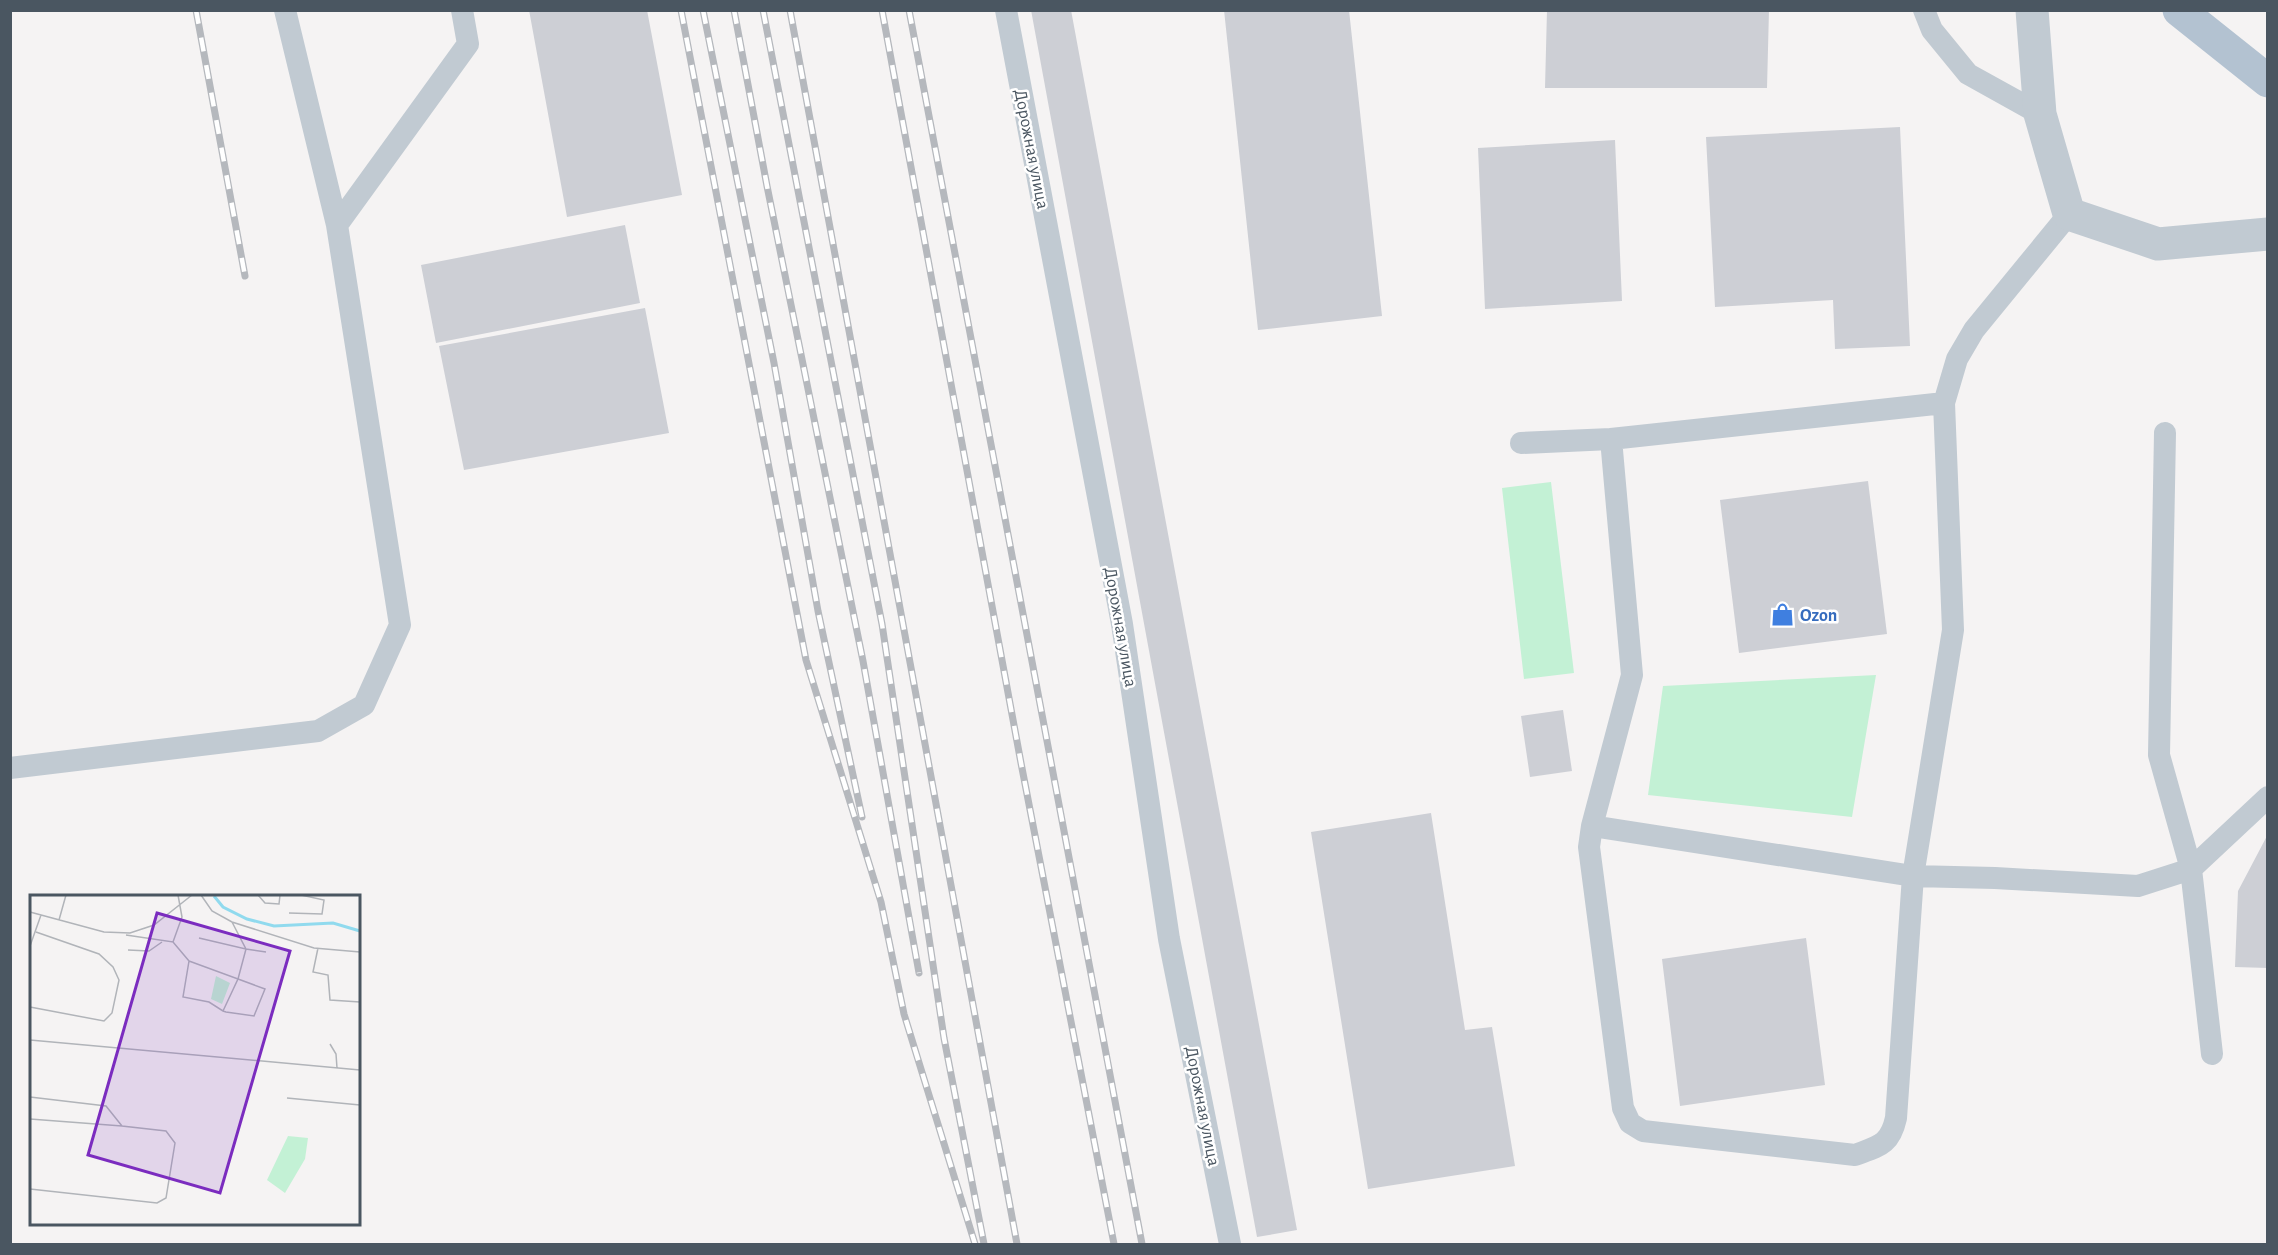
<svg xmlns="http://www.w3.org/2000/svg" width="2278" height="1255" font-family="'Alegreya Sans',sans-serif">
	<rect width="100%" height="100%" fill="#f5f3f3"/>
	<!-- green -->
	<path fill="#c3f1d5" d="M1551 482 1574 673 1524 679 1502 488Z
		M1876 675 1852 817 1648 795 1663 686Z"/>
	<!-- building -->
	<path fill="#cdcfd5" d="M529 10H647L682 195 567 217Z
		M1031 10H1071L1297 1230 1257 1237Z
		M1224 10H1349L1382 316 1258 330Z
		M1547 10H1769L1767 88H1545Z
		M1900 127 1910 346 1835 349 1833 300 1715 307 1706 137Z
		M1615 140 1622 301 1485 309 1478 148Z
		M625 225 640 303 436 343 421 265Z
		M645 308 669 433 464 470 439 346Z
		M1868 481 1887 634 1739 653 1720 500Z
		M1563 710 1572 771 1530 777 1521 716Z
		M1431 813 1465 1030 1492 1027 1515 1166 1368 1189 1311 832Z
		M2268 834V968L2235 967 2238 891Z
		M1806 938 1825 1085 1680 1106 1662 959Z"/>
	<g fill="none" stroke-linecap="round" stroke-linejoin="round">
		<!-- service -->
		<path stroke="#c1cad2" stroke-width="22" d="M285 10 337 225
			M1006 10 1122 624 1169 939 1230 1244
			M1924 10 1932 30 1968 74 2040 114
			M1944 403 1953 630 1913 876 1995 878 2138 886 2191 869 2159 755 2165 433
			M1521 443 1611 439
			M10 768 318 731 364 705 400 625 337 225 468 44 462 10
			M1592 826 1913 876 1896 1118C1890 1145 1879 1146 1855 1155L1643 1131 1630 1123 1623 1108 1589 847 1592 826 1632 675 1611 439 1944 403 1957 359 1974 330 2069 214
			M2212 1054 2191 869 2268 797"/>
		<!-- minor -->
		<path stroke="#c1cad2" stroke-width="33" d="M2032 10 2040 114 2069 214 2158 244 2268 234"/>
		<!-- primary -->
		<path stroke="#b3c2d1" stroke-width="33" d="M2179 10 2268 81"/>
		<defs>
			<path id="rail" d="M196 10 245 276
				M681 10 806 660 881 902 904 1014 975 1244
				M703 10 774 363 818 611 862 817
				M734 10 767 186 863 661 919 973
				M763 10 882 624 944 1038 984 1244
				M790 10 1017 1244
				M882 10 1021 763 1114 1244
				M909 10 1142 1244"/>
		</defs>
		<!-- rail casing -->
		<use href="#rail" stroke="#b5b8bd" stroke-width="7"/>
		<!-- rail -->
		<use href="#rail" stroke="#fff" stroke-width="4.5" stroke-dasharray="14" stroke-linecap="butt"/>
	</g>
	<!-- icons -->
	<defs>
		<symbol id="shop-bare" viewBox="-9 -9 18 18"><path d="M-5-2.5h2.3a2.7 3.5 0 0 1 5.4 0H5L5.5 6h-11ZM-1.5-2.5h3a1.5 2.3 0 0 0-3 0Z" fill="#3f7fe0" stroke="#fff" stroke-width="2.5" paint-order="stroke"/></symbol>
	</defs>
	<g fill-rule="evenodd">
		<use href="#shop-bare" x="1766" y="598" width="33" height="33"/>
	</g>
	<g text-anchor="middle" stroke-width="5" stroke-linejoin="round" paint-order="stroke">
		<!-- street labels -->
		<g font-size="18" fill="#4a5661" stroke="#fff">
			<text transform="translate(1032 149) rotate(79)" y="6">Дорожная улица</text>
			<text transform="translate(1121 627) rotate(80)" y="6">Дорожная улица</text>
			<text transform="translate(1203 1106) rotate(79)" y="6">Дорожная улица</text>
		</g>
		<!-- shop labels -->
		<g font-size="18" font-weight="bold" fill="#366cbe" stroke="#fff" text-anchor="start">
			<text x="1800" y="621">Ozon</text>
		</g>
	</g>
	<!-- overview -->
	<g transform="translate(30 895)">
		<rect width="330" height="330" fill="#f5f3f3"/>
		<path d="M186 81 200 88 192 109 181 104ZM258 241 278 243 275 264 255 298 237 285Z" fill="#c3f1d5"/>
		<path fill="none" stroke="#90daee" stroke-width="3" d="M184 1 193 12 217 24 244 31 303 28 330 36"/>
		<path fill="none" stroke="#b1b4b9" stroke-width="1.5" d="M171 0 182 16 202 27 284 53 330 57M228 0 235 8 249 9 250 0M0 17 74 37 100 38 124 30 162 0M259 18 292 19 294 5 271 0M29 25 36 0M202 27 216 54 236 57M96 40 143 47 152 22 148 0M143 47 159 66 153 102 179 107 193 116 196 117 224 121 235 94 208 84 193 116M0 51 11 20M288 53 283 77 298 80 300 105 330 107M98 55 119 56 132 47M159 66 208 84 216 54 169 43M0 112 74 126 82 118 89 85 83 72 69 59 6 37M0 145 330 175M300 149 306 159 307 173M0 202 76 211 92 231 136 236 145 248 136 303 127 308 0 294M257 203 330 210M0 224 92 231"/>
		<path fill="#7b2cbf" fill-opacity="0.15" stroke="#7b2cbf" stroke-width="3" d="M127 18 260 56 190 298 58 260Z"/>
		<rect width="330" height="330" fill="none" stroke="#4a5661" stroke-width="3"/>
	</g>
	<!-- border -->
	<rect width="2278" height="1255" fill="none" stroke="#4a5661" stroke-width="24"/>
</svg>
